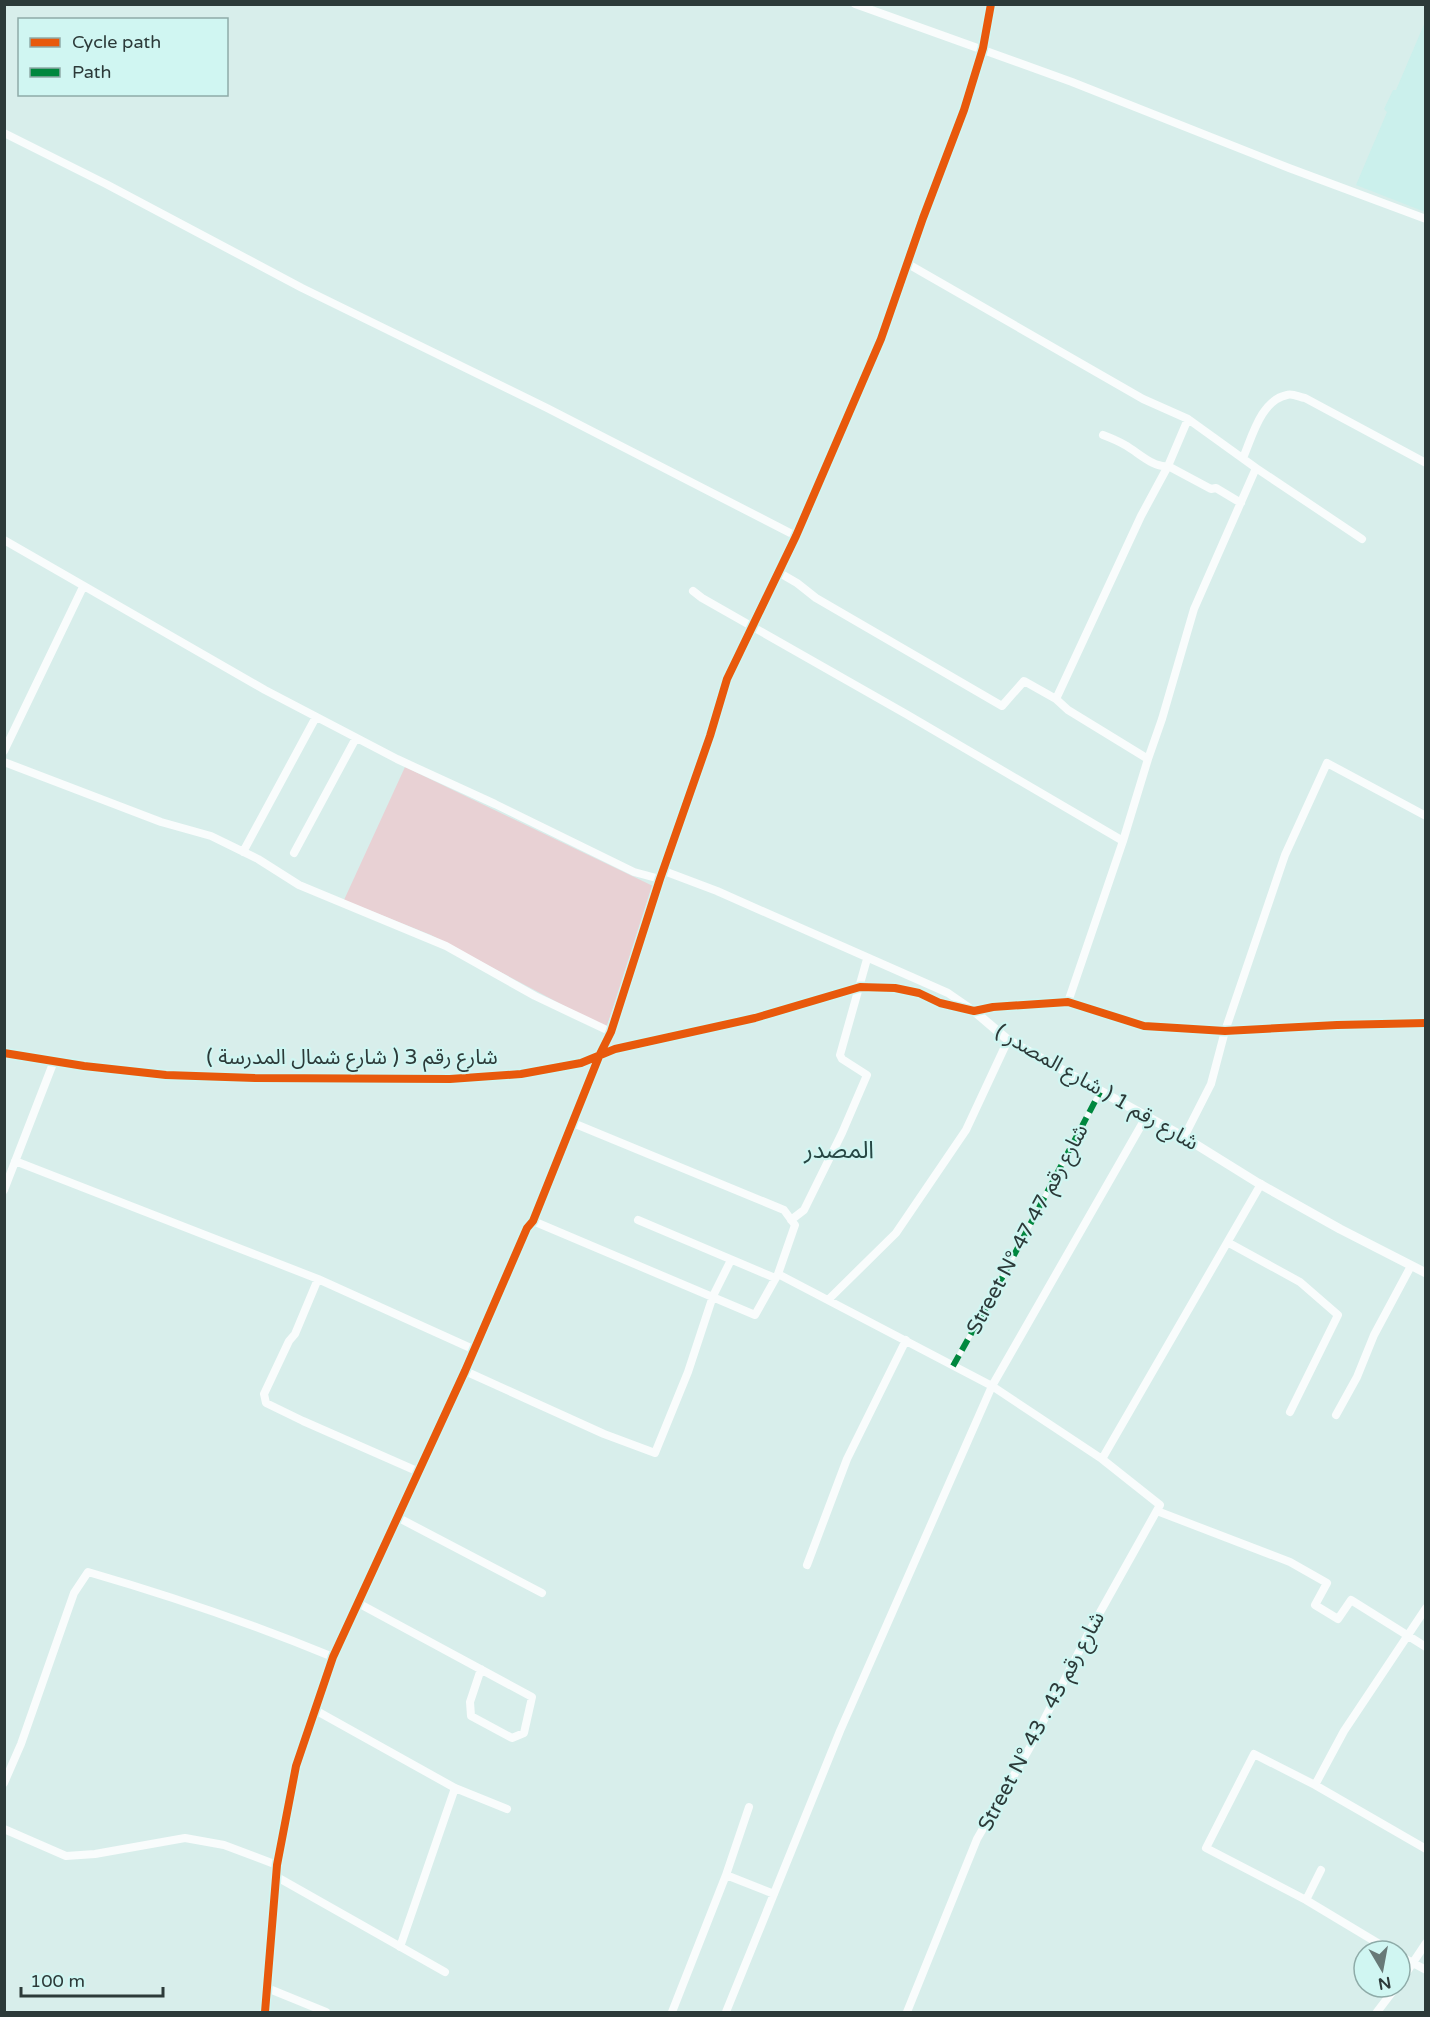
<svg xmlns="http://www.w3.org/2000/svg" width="1430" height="2017" font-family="'Varela Round','Noto Sans Arabic',sans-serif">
	<rect width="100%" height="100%" fill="#d8eeeb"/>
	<!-- built -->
	<path fill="#cbf0ec" d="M1425 22V212L1356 185 1387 112 1384 109 1393 90H1396Z"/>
	<!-- green -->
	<path fill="#e8d1d4" d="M405 767 653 886V895L606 1028 431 935 344 900Z"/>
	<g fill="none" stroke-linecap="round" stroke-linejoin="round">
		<!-- pedestrian -->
		<path stroke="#f9fcfc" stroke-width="5" d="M953 1366 994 1293 1100 1092"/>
		<!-- minor -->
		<path stroke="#f9fcfc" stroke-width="8" d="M855 4 1072 82 1289 168 1426 219
			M4 133 106 184 302 288 547 408 796 536
			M908 264 1143 399 1188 419 1256 468 1194 609 1162 719 1148 759 1123 841 1068 1002
			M1103 435C1111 438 1118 441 1125 445 1138 452 1153 468 1168 466L1211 489 1216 488 1241 503
			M1243 458C1252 437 1261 400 1287 395 1292 393 1299 397 1305 398L1426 463
			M1256 468 1362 539
			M4 540 265 690 397 759 495 804 634 872 660 879
			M778 572 797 583 816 598 1002 706 1024 681 1056 699 1068 710 1148 759
			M693 591 702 598 906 714 1123 841
			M1056 699 1141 516 1168 466 1188 419
			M4 751 83 587
			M4 762 161 822 211 836 258 859 299 885 446 946 535 996 611 1032
			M243 852 316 717
			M294 853 356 738
			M664 871 717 891 948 993 974 1011 993 1007 1068 1002 1144 1026 1225 1031 1337 1025 1426 1023
			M1184 1137 1211 1084 1225 1031 1285 855 1327 763 1426 816
			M15 1161 318 1279 475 1350
			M4 1190 54 1061
			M638 1220 775 1278
			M791 1220 804 1210 842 1133 867 1075 842 1059 840 1055 867 959
			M533 1221 755 1315 778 1274 795 1225 784 1210 573 1123
			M1229 1243 1300 1282 1338 1315 1290 1412
			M778 1274 992 1386 1102 1459 1160 1505 1089 1632 1029 1749 977 1839 907 2012
			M318 1279 295 1334 289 1341 264 1394 266 1403 303 1421 419 1472
			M828 1300 896 1233 966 1130 1008 1040
			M465 1371 604 1434 655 1453 688 1372 713 1296 731 1260
			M1336 1415 1357 1377 1374 1335 1411 1266
			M1102 1459 1261 1184
			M1157 1511 1290 1562 1327 1583 1315 1605 1338 1619 1351 1600 1426 1647
			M397 1517 542 1593
			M807 1565 847 1459 906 1340
			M358 1603 532 1697 524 1733 512 1738 471 1716 470 1702 481 1669
			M315 1710 455 1788 507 1809
			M4 1783 21 1744 74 1593 88 1572C171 1596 253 1624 333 1657
			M1315 1785 1344 1731 1426 1608
			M4 1829 66 1856 95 1854 185 1838 224 1845 277 1865
			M726 1875 774 1894
			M277 1877 445 1972
			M1306 1900 1321 1870
			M400 1947 455 1788
			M1391 1951 1306 1900 1206 1848 1254 1754 1315 1785 1426 1849
			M1400 1956 1426 1970
			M1400 1982 1426 1943
			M267 1988 326 2012
			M265 2012 277 1865 296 1766 315 1710 333 1657 465 1371 527 1228 533 1221 600 1054 611 1032 660 879 710 736 727 679 796 536 881 339 923 218 964 110 983 48 991 4
			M672 2012 726 1875 749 1807
			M726 2012 840 1731 992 1386 1146 1117
			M1377 2012 1396 1987"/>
		<!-- tertiary -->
		<path stroke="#f9fcfc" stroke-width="9" d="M4 1053 84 1066 166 1075 255 1078 450 1079 521 1074 581 1063 615 1049 755 1018 860 987 895 988 919 993 940 1003 974 1011 1008 1040 1184 1137 1258 1183 1340 1229 1426 1273"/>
		<!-- quiet -->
		<path stroke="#00873e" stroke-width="6" stroke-dasharray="12 6" stroke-linecap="butt" d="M953 1366 994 1293 1100 1092"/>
		<defs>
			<path id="cycleway" d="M4 1053 84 1066 166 1075 255 1078 450 1079 521 1074 581 1063 615 1049 755 1018 860 987 895 988 919 993 940 1003 974 1011 993 1007 1068 1002 1144 1026 1177 1028 1225 1031 1337 1025 1426 1023
				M265 2012 277 1865 296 1766 315 1710 333 1657 465 1371 527 1228 533 1221 600 1054 611 1032 660 879 710 736 727 679 796 536 881 339 923 218 964 110 983 48 991 4"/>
		</defs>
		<!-- cycleway casing -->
		<use href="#cycleway" stroke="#d0f6f2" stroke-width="11"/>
		<!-- cycleway -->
		<use href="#cycleway" stroke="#e8590c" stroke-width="8"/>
	</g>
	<g text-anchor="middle" stroke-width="4.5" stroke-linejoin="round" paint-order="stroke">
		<!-- street labels -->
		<g font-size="21" fill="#2c3a39" stroke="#d0f6f2">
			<text x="352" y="1064">شارع رقم 3 ( شارع شمال المدرسة )</text>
			<text transform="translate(1097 1087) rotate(30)" y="7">شارع رقم 1 ( شارع المصدر )</text>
			<text transform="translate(1027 1229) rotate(-62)" y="7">Street N° 47 شارع رقم 47</text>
			<text transform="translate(1041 1721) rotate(-62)" y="7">Street N° 43 . شارع رقم 43</text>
		</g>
		<!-- quarter labels -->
		<g font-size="24" fill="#264744" stroke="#d0f6f2">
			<text x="839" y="1158">المصدر</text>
		</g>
	</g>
	<!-- border -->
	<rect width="1430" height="2017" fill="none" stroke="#2c3a39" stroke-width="12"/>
	<!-- legend -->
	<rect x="18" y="18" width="210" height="78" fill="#d0f6f2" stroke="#8eaba8" stroke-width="1.5"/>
	<rect x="30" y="38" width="30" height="9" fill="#e8590c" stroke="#8eaba8" stroke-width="1.5"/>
	<text x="72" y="48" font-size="18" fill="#2c3a39">Cycle path</text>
	<rect x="30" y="68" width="30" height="9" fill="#00873e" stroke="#8eaba8" stroke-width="1.5"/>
	<text x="72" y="78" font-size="18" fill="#2c3a39">Path</text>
	<!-- north arrow -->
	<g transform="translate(1382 1969) rotate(170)"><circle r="28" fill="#d0f6f2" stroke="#8eaba8" stroke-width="1.5"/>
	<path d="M0-4.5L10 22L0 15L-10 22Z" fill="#687977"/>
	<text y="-9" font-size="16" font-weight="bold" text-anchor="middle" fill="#2c3a39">N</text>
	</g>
	<!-- scale -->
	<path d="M21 1987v9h142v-9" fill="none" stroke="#2c3a39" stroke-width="3"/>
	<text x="30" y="1987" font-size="18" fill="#2c3a39" stroke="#d0f6f2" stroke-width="4.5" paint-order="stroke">100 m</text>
</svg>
